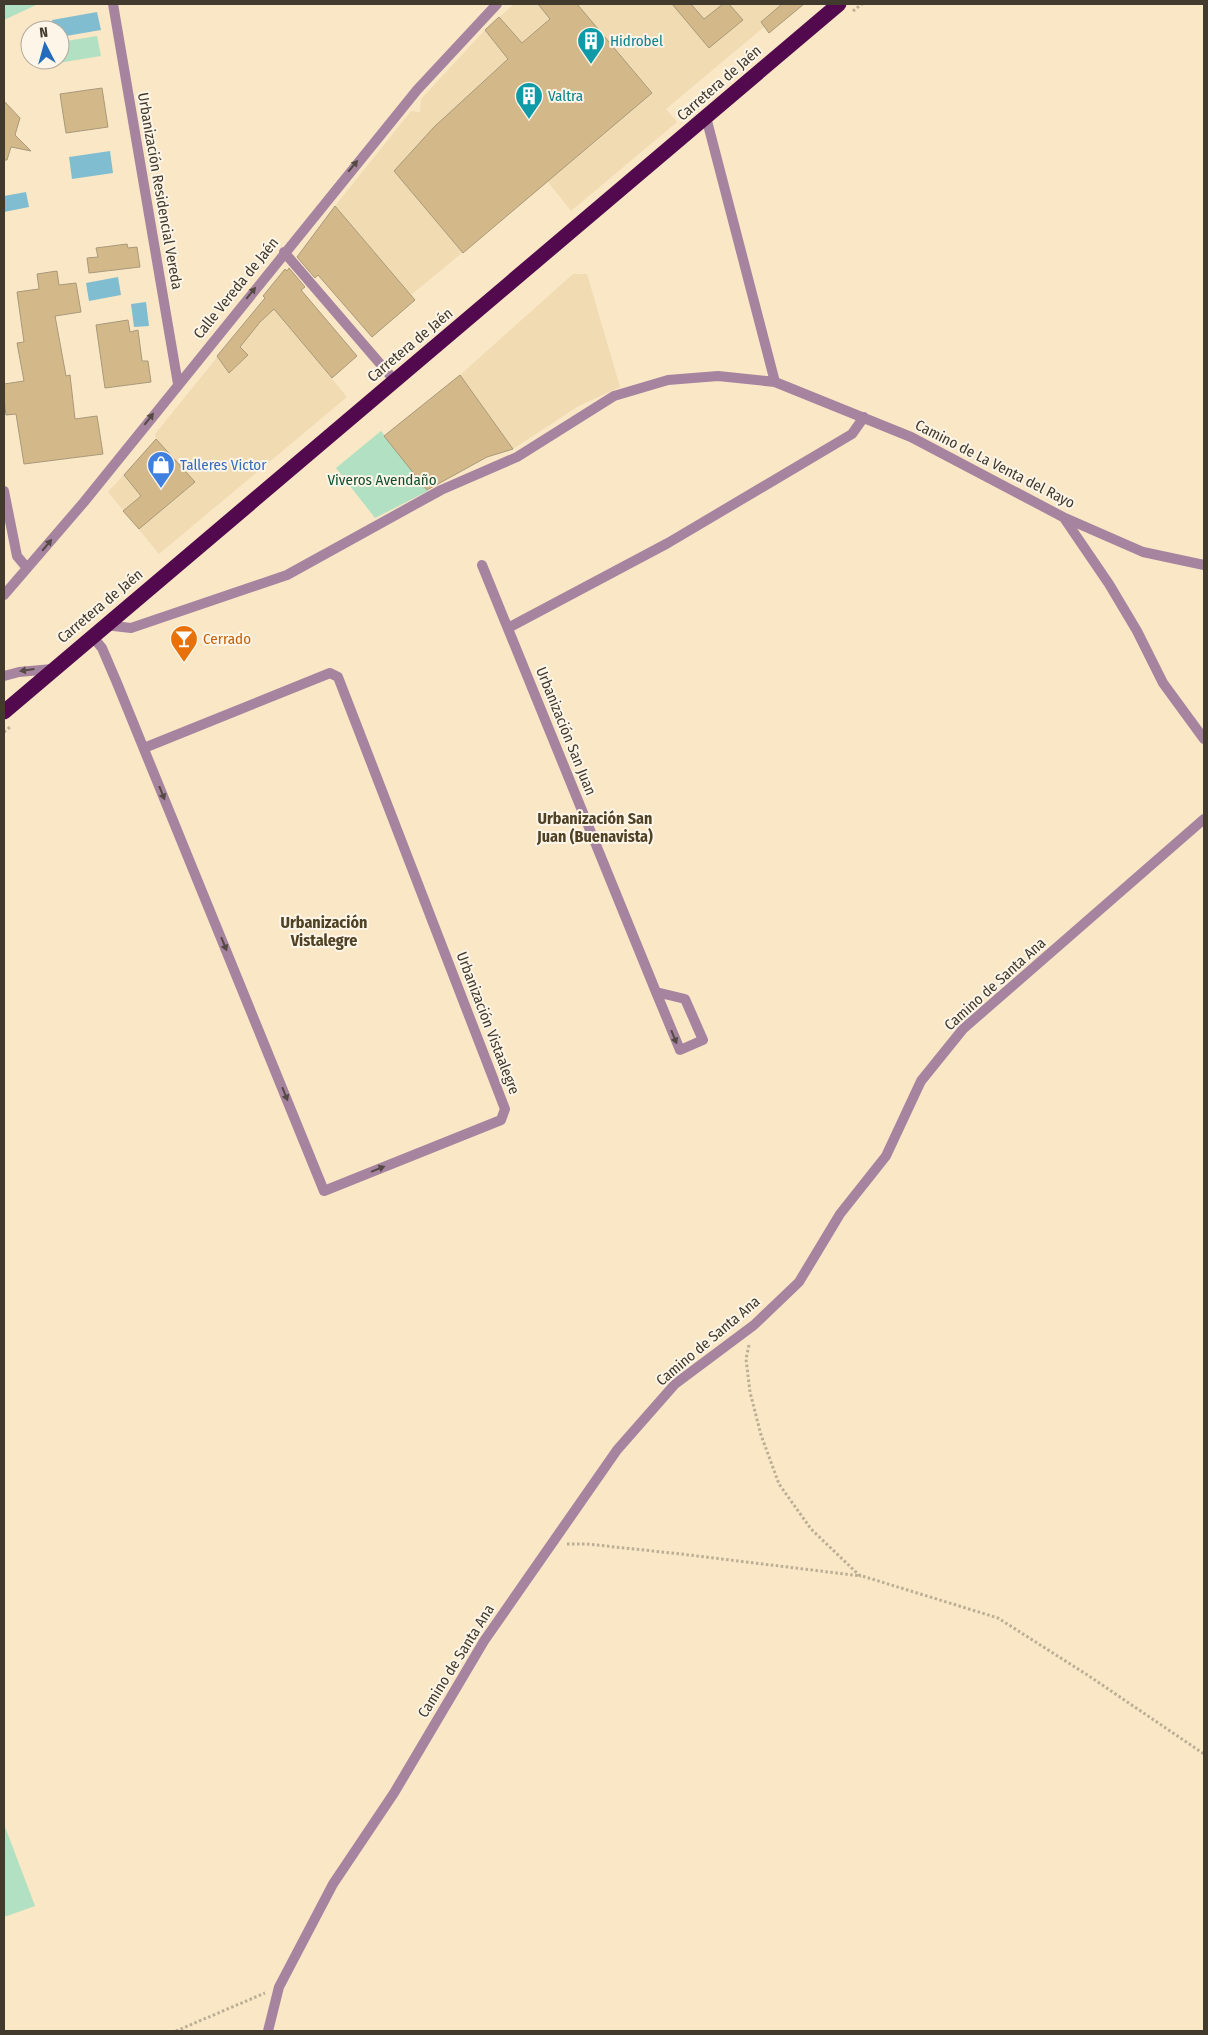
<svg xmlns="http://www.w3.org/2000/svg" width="1208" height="2035" font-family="'Fira Sans Condensed',sans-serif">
	<rect width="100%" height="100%" fill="#f9e7c6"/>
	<!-- built -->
	<path fill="#f0dbb3" d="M514 4H804L769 33 764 27 666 109 677 122 571 211 548 182 411 295 335 206 411 111 420 112 421 99 485 30Z
		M573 274H587L620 387 577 407 513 449 460 375Z
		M265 298 347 397 159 554 108 492 156 439 155 434Z"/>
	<!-- green -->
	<path fill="#b2e0c3" d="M4 4H36V5L4 20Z
		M97 36 101 56 52 64V60H60V42Z
		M381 431 428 491 375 518 336 468Z
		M4 1824 35 1906 4 1917Z"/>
	<!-- water -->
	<path fill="#80bdd1" d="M97 12 101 30 60 37V30H53L52 20Z
		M110 151 113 173 72 179 69 157Z
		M26 192 29 207 4 212V196Z
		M118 277 121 295 89 301 86 283Z
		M146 302 149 326 134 327 131 304Z"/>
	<!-- building -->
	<path fill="#d3b98a" stroke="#a9997a" d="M538 4H577L652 93 463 253 394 171 434 127 508 59 485 30 499 17 522 43 550 19Z
		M672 4H691L704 19 723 4H729L743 20 709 48Z
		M782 4H804L769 33 761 22Z
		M102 88 108 127 66 133 60 94Z
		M4 101 20 118 15 135 31 151 11 147 7 160H4Z
		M335 206 415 300 372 337 318 275 315 278 297 257Z
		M127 244 128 248 137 247 140 267 89 273 87 258 98 257 96 248Z
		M289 268 305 287 301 290 357 356 332 378 274 309 260 322 240 347 248 355 229 373 217 356 265 298 263 296 285 269 287 271Z
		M57 271 59 285 76 283 81 312 55 316 66 376 70 375 75 419 97 416 103 454 24 464 16 414 6 415 4 400V384L24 381 17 343 24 342 17 292 39 289 37 274Z
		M128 320 130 332 138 330 142 361H148L151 382 105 388 96 325Z
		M460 375 513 449 487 457 427 490 384 436Z
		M156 439 195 482 139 529 123 511 141 496 124 475Z"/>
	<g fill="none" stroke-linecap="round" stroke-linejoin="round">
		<!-- path -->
		<path stroke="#bcae94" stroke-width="3" stroke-dasharray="2.5 2.5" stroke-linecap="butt" d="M853 11 862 4
			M4 732 10 727
			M749 1345 746 1359 750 1392 761 1435 779 1484 811 1529 859 1575 998 1618 1089 1676 1204 1754
			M567 1544H587L681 1554 861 1576
			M176 2031 265 1993"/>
		<!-- street -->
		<path stroke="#a684a0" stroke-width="10" d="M113 4 178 384
			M706 117 775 382 911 437 1063 517 1143 552 1204 565
			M284 252 395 381
			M4 491 17 556 27 568
			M1064 518 1109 584 1137 631 1163 683 1204 739
			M482 565 656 992 680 1050 703 1040 685 999 656 992
			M4 595 84 502 417 90 497 4
			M105 625 131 628 287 575 441 490 517 457 614 396 668 380 718 376 775 382
			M508 628 668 543 852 434 864 417
			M92 636 102 648 117 683 324 1191 501 1120 505 1109 338 677 330 673 144 748
			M4 676 19 672 52 669
			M268 2031 279 1987 333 1884 394 1793 484 1641 617 1450 675 1384 754 1325 799 1282 840 1214 886 1156 921 1081 963 1029 1204 819"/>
		<!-- highway -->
		<path stroke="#53094d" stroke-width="15" d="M4 712 839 4"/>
	</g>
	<!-- one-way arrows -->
	<defs><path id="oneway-solid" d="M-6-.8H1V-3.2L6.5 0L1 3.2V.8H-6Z" transform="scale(1.25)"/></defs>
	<g fill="#554944">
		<use href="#oneway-solid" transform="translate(353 166) rotate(-50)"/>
		<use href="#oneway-solid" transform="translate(251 293) rotate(-51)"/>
		<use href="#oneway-solid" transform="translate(149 419) rotate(-52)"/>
		<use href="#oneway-solid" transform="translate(47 545) rotate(-50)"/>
		<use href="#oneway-solid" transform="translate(27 670) rotate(172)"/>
		<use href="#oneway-solid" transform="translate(162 793) rotate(68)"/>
		<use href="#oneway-solid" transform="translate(224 944) rotate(68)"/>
		<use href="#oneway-solid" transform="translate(674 1037) rotate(68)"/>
		<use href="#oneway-solid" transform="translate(285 1094) rotate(68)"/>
		<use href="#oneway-solid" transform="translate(378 1169) rotate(-22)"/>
	</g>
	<!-- icons -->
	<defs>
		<symbol id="building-pin" viewBox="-11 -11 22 30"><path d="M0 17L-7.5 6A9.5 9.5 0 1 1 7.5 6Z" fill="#0f9aa8" stroke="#fdf5e8"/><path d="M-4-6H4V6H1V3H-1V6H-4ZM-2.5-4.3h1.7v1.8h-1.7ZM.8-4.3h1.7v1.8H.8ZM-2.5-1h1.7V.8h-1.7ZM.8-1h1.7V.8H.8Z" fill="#fff"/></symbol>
		<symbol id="shop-pin" viewBox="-11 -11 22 30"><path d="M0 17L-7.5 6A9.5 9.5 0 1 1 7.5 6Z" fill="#3f7fe0" stroke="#fdf5e8"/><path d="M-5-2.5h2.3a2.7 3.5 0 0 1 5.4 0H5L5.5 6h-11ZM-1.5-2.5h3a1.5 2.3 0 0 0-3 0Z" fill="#fff"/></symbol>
		<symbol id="bar-pin" viewBox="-11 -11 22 30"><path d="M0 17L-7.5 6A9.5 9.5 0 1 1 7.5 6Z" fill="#e8710a" stroke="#fdf5e8"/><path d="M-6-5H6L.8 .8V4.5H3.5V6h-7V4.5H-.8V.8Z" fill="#fff"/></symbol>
	</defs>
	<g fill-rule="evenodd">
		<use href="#building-pin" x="575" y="25" width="32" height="43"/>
		<use href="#building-pin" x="513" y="80" width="32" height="43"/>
		<use href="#shop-pin" x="145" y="449" width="32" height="43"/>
		<use href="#bar-pin" x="168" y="623" width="32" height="43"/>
	</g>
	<g text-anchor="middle" stroke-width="4" stroke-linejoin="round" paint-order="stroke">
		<!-- culture labels -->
		<g font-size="15" fill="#0d838f" stroke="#fdf5e8" text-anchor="start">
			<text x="610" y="46">Hidrobel</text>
			<text x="548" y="101">Valtra</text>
		</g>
		<!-- street labels -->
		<g font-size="15" fill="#413a2d" stroke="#fdf5e8">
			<text transform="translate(719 83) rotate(-41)" y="5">Carretera de Jaén</text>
			<text transform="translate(160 191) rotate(80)" y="5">Urbanización Residencial Vereda</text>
			<text transform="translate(236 288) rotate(-51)" y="5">Calle Vereda de Jaén</text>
			<text transform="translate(410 345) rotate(-40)" y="5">Carretera de Jaén</text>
			<text transform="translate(995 464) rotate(27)" y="5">Camino de La Venta del Rayo</text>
			<text transform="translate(100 606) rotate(-40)" y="5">Carretera de Jaén</text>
			<text transform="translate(566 731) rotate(68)" y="5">Urbanización San Juan</text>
			<text transform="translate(995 984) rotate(-42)" y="5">Camino de Santa Ana</text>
			<text transform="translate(488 1023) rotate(69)" y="5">Urbanización Vistaalegre</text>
			<text transform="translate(708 1341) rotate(-40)" y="5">Camino de Santa Ana</text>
			<text transform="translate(456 1661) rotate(-58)" y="5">Camino de Santa Ana</text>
		</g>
		<!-- shop labels -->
		<g font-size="15" fill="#366cbe" stroke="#fdf5e8" text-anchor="start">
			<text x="180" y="470">Talleres Victor</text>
		</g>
		<!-- park labels -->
		<g font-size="15" fill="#124f31" stroke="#fdf5e8">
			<text x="382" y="485">Viveros Avendaño</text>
		</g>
		<!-- food labels -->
		<g font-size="15" fill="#c56008" stroke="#fdf5e8" text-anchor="start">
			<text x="203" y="644">Cerrado</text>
		</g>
		<!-- neighbourhood labels -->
		<g font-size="16" font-weight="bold" fill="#4f4124" stroke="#fdf5e8">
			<text x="595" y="824">Urbanización San<tspan x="595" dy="18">Juan (Buenavista)</tspan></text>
			<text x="324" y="928">Urbanización<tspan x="324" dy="18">Vistalegre</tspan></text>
		</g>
	</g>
	<!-- border -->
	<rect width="1208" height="2035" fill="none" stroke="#413a2d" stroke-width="10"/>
	<!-- north arrow -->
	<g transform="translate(45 45) rotate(354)"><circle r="24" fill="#fdf5e8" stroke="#b2aa9d"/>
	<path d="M0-4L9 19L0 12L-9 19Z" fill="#246bbb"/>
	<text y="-8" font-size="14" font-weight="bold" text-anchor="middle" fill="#413a2d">N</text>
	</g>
</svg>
